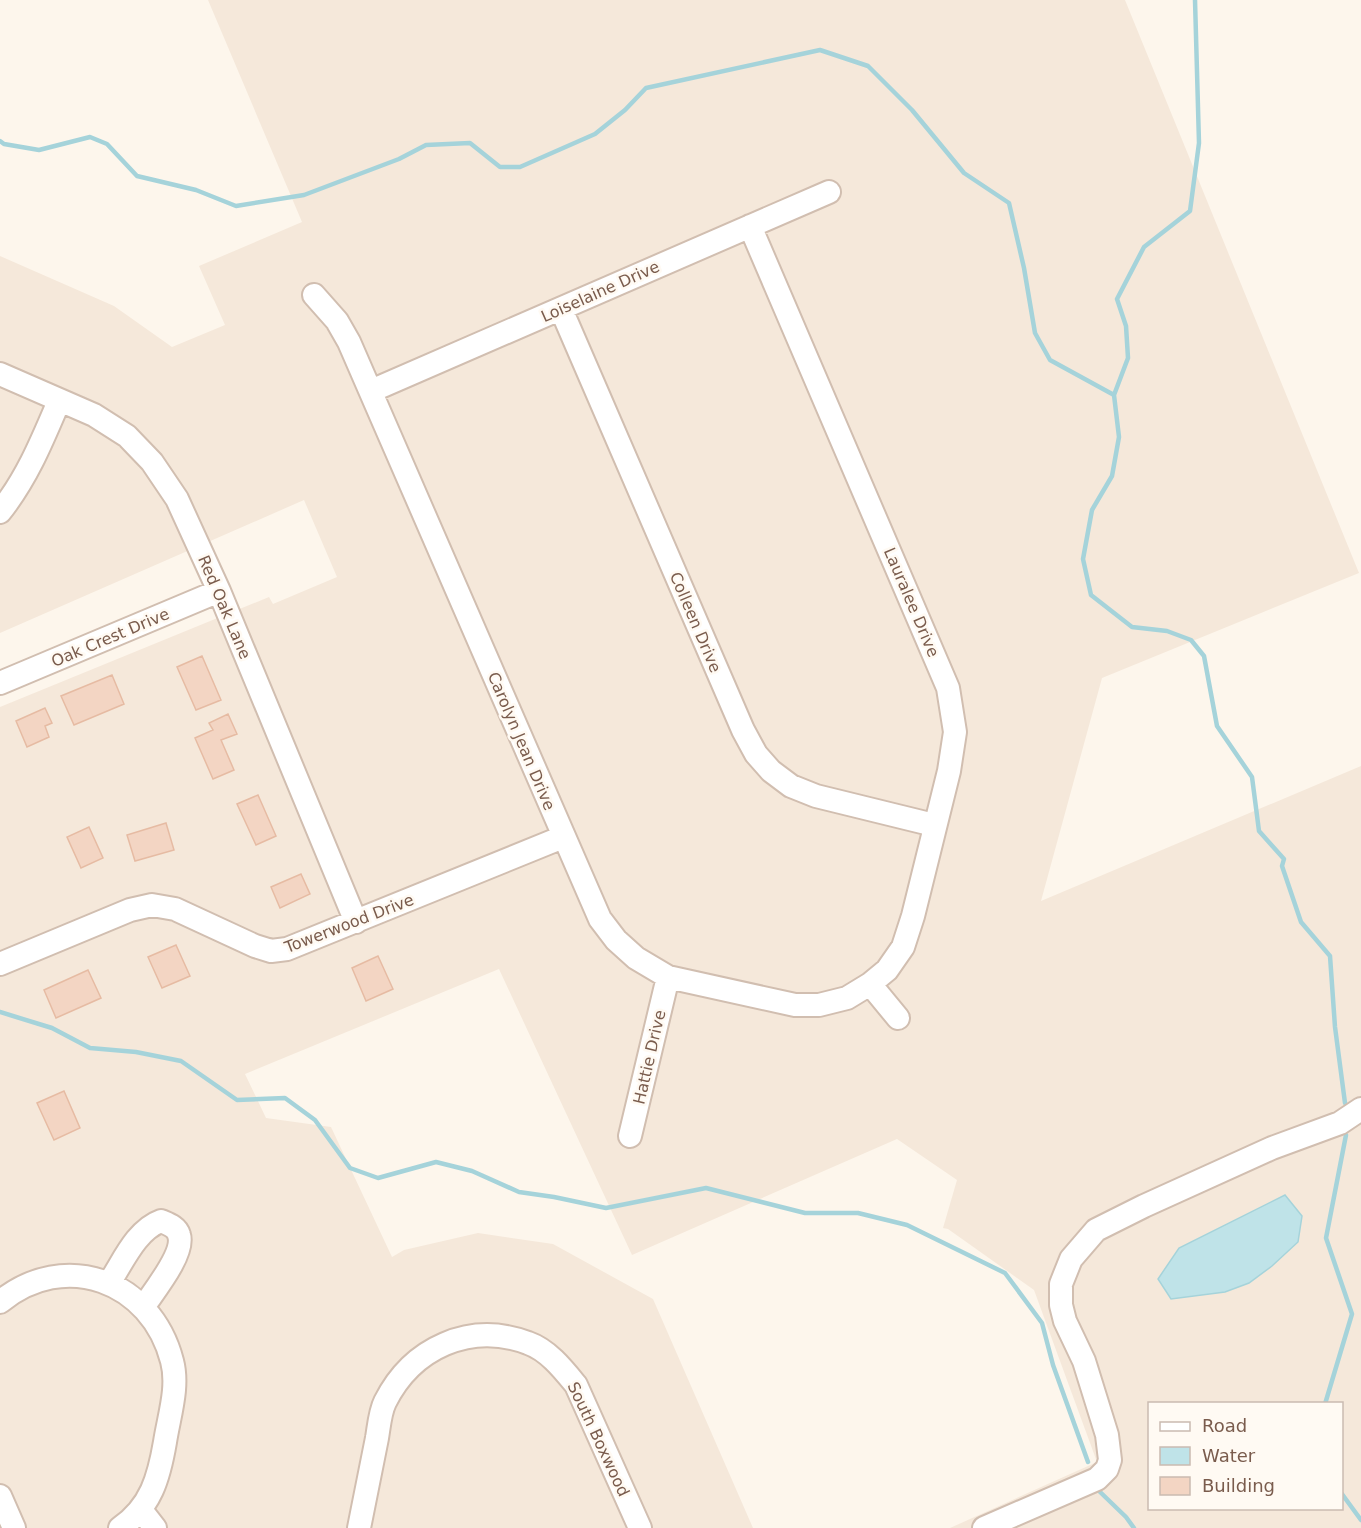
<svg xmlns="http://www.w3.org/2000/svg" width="1361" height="1528" font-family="'DejaVu Sans',sans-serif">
	<rect width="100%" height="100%" fill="#fdf6ec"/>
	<!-- residential -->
	<path fill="#f5e8da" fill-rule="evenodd" d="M208 0H1125L1359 573 1102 678 1041 901 1361 766V1528H950L1097 1462 1034 1290 948 1229 943 1228 957 1180 897 1139 632 1255 499 969 245 1074 266 1118 331 1127 392 1257 404 1250 478 1233 553 1244 653 1299 753 1528H0V707L269 597 273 604 337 577 304 500 0 633V256L114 306 172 347 225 325 199 266 302 222ZM1150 1404H1342V1508H1150Z"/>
	<!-- water -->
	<path fill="#bfe3e8" stroke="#a5d3da" stroke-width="1.5" d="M1285 1195 1302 1216 1298 1242 1272 1266 1249 1283 1225 1292 1171 1299 1158 1279 1179 1248Z"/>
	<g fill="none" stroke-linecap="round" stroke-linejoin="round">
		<!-- stream -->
		<path stroke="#a5d3da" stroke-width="4.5" d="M1195 0 1199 143 1190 211 1144 247 1117 299 1126 326 1128 358 1114 395 1119 437 1112 476 1092 510 1083 559 1091 595 1132 627 1167 631 1191 640 1204 656 1217 726 1252 777 1259 831 1284 859 1282 866 1301 922 1330 956 1335 1027 1345 1103
			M0 141 4 144 39 150 90 137 107 144 137 176 196 190 236 206 304 195 399 159 426 145 470 143 500 167H520L595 134 625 110 646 88 820 50 868 66 912 110 964 173 1009 203 1024 268 1035 333 1050 360 1114 395
			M0 1012 52 1028 90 1048 136 1052 181 1061 237 1100 285 1098 315 1120 350 1168 378 1178 436 1162 472 1171 519 1192 554 1197 606 1208 706 1188 805 1213H858L907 1225 1005 1273 1042 1323 1053 1365 1088 1462
			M1325 1404 1352 1314 1326 1238 1346 1135
			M1098 1490 1126 1517 1134 1528
			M1342 1494 1361 1520"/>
	</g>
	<!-- building -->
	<path fill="#f3d5c3" stroke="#e6bba3" stroke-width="1.5" d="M202 656 221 700 196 710 177 667Z
		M112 675 124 704 74 725 61 696Z
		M45 708 52 723 45 726 49 737 27 747 16 721Z
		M228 714 237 734 221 740 234 770 213 779 195 738 213 730 209 723Z
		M258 795 276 836 256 845 237 804Z
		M166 823 174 850 135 861 127 835Z
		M89 827 103 858 81 868 67 837Z
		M301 874 310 894 280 908 271 887Z
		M176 945 190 976 162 988 148 957Z
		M378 956 393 989 366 1001 352 968Z
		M88 970 101 998 56 1018 44 990Z
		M64 1091 80 1128 54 1140 37 1103Z"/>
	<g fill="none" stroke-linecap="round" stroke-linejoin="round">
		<defs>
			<path id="minor" d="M314 295 337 321 349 342 600 919 616 940 636 958 668 977 795 1005H819L847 998 870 984 887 970 903 947 913 916 949 771 955 732 948 688 750 226
				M561 309 743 730 756 754 771 771 791 786 816 796 934 825
				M0 374 94 415 127 436 152 462 177 499 219 591 356 922
				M371 391 829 192
				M0 512C27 478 42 441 59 401
				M0 683 219 591
				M0 964 130 910 152 905 175 909 255 946 271 951 287 949 563 837
				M870 984 898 1018
				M630 1136 668 977
				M109 1283C123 1262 136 1230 161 1221 168 1224 177 1227 179 1235 185 1253 154 1291 144 1306
				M0 1302C64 1249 151 1280 172 1361 179 1387 169 1416 165 1442 159 1477 151 1507 120 1528
				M0 1496 14 1528
				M141 1510 155 1528
				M359 1528C365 1498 371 1468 377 1438 379 1426 380 1412 385 1402 412 1348 470 1321 528 1343 548 1350 563 1369 576 1385L640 1528
				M984 1528 1097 1479 1107 1469 1110 1460 1107 1435 1084 1361 1065 1321 1061 1305V1284L1071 1259 1096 1230 1144 1206 1272 1148 1340 1123 1361 1109"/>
		</defs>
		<!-- minor casing -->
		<use href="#minor" stroke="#d1beb0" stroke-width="26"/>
		<!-- minor -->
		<use href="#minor" stroke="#fff" stroke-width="22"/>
	</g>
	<g text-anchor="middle" stroke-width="5" stroke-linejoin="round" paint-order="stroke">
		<!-- street labels -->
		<g font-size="16" fill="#7a5c4d" stroke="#fffaf3">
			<text transform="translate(600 291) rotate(-24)" y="6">Loiselaine Drive</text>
			<text transform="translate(912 602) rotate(67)" y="6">Lauralee Drive</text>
			<text transform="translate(225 607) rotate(67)" y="6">Red Oak Lane</text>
			<text transform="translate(696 622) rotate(67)" y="6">Colleen Drive</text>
			<text transform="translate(110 637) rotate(-23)" y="6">Oak Crest Drive</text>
			<text transform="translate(522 741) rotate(67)" y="6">Carolyn Jean Drive</text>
			<text transform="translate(349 923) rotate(-21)" y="6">Towerwood Drive</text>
			<text transform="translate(649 1057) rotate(-77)" y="6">Hattie Drive</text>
			<text transform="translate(599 1439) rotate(65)" y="6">South Boxwood</text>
		</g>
	</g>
	<!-- legend -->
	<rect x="1148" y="1402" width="195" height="108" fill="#fffaf3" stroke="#cabbb1" stroke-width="1.5"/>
	<rect x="1160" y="1422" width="30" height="9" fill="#ffffff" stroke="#cabbb1" stroke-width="1.5"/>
	<text x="1202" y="1432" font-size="18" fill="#7a5c4d">Road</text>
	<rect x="1160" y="1447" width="30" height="18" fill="#bfe3e8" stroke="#cabbb1" stroke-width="1.5"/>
	<text x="1202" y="1462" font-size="18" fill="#7a5c4d">Water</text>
	<rect x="1160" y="1477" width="30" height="18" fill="#f3d5c3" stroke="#cabbb1" stroke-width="1.5"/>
	<text x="1202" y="1492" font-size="18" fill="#7a5c4d">Building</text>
</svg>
